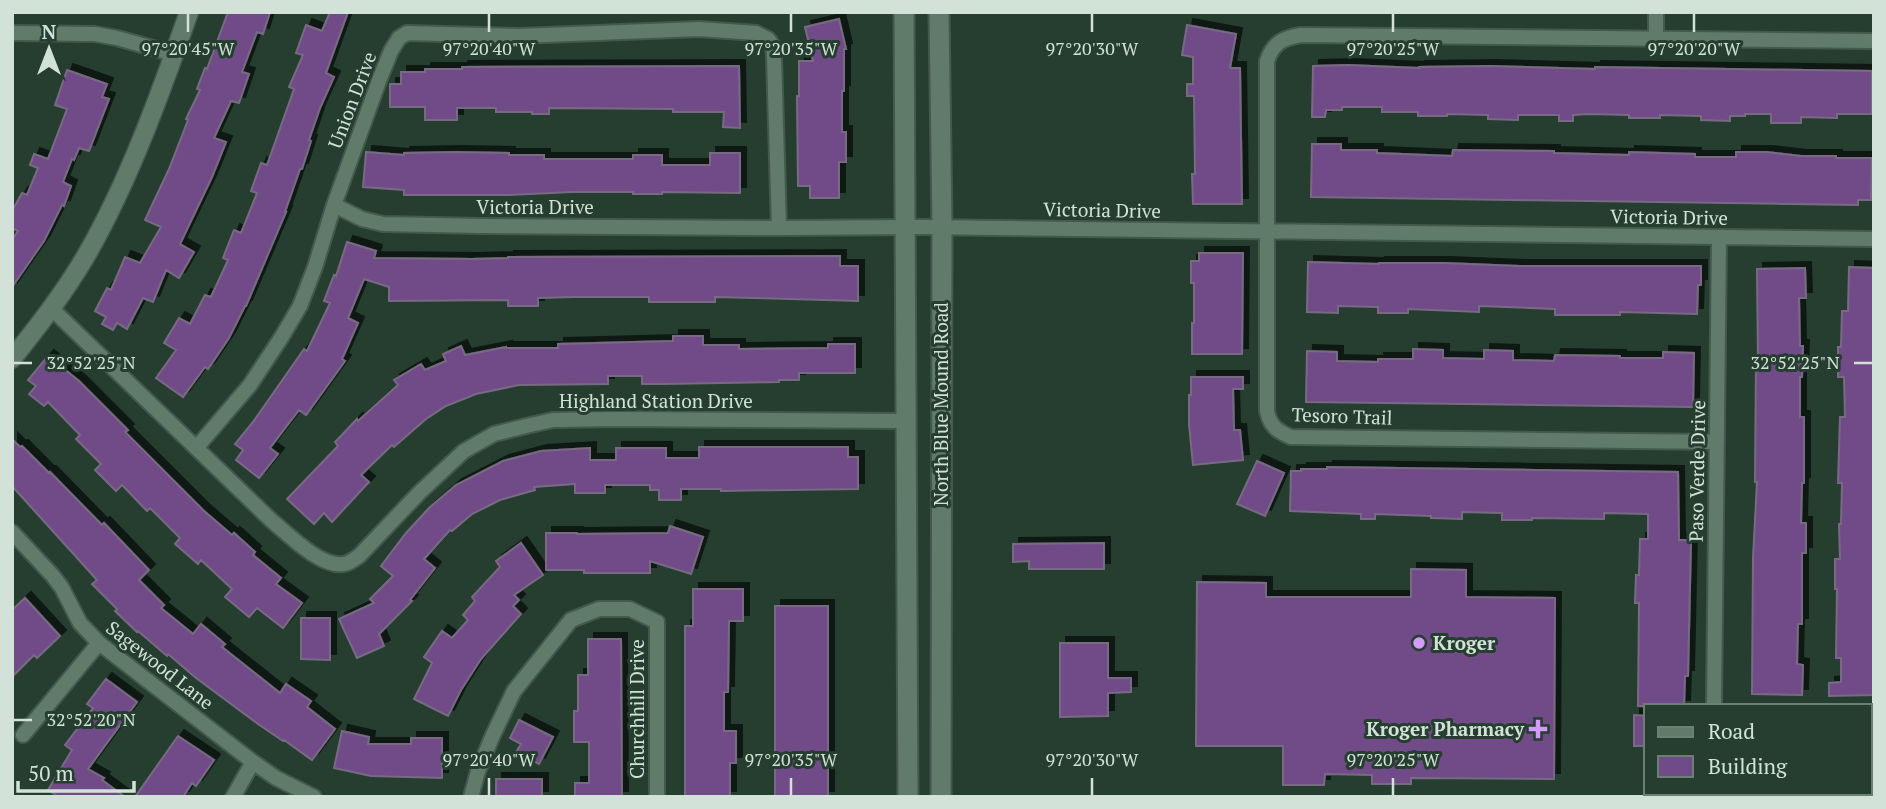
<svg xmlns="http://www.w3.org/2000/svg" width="1886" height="809" font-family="'PT Serif',serif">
	<defs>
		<filter id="shadow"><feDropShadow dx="6" dy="-6" stdDeviation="0" flood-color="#0009"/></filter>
	</defs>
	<rect width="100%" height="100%" fill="#253e2f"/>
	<!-- building -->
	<path fill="#6f4b88" stroke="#786b83" stroke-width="2" filter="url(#shadow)" d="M228 12H270L263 34 257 32 242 72 249 74 239 103 231 101 214 138 226 142 212 177 180 244 194 252 179 278 166 270 153 302 143 298 127 329 117 323 113 330 102 324 106 317 95 311 107 288 111 290 125 257 140 263 161 227 145 220 169 169 188 120 186 119 200 90 197 89 205 68 207 69Z
		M330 12H348L326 73 334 77 320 108 309 140 311 141 302 169H300L285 212H286L246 306H245L229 338 208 369 205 367 183 397 156 378 176 350 164 343 179 318 190 324 205 295 211 297 228 260 223 258 234 230 241 233 257 193 251 191 261 163 267 165 294 89 289 87 303 55 296 53 306 25 322 31Z
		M839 19 846 49H844V91H842V132H846V162H839V198H810V186H798L797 96H799V61H813L805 27Z
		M1187 25 1236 34 1230 68H1240L1242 204H1193L1192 174H1195L1194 96H1187V84H1193V57L1182 55Z
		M1348 65 1419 68V67L1489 66 1595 69V67L1872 71V114H1837V118L1801 117V123H1771V114H1745V116H1730V121L1701 120V116L1660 115V118H1629V115L1589 114 1573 115V121H1559V115H1518V120L1488 119V115L1447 114V116H1418V112H1382V107H1342V110H1326L1325 117H1312L1313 66Z
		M739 66 740 128 723 127 724 112H673V109L549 108V114H532V112H496V108H457V120H425V107H390V84H401V72H425V69H462V67Z
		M67 70 107 84 102 97 109 99 89 151 79 148 74 160 72 159 63 182 71 186 64 206 62 205 44 241 12 287V240L18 231 12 228V211L22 193 27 195 38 168 30 165 34 154 48 159 67 109 55 105Z
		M1312 144H1341V150H1377V153L1452 156 1453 150 1554 151V153L1629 155V152L1695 154V157H1736V152H1766L1801 156H1836V158H1872L1871 200H1858V205L1311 197Z
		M366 152 404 155V153L455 152 509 153V155H544V159H633V155H662V165H710V153H740V193L662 192V194H633V192H572L509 195H404V190L363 187Z
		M347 242 376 251 374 258 472 259 508 258V257L840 256V266H858V301L715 297V302H649V297H574L538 298V306H508V300L389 301V287L364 279 348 318 358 323 342 359 345 361 306 415 299 410 270 448 278 454 259 478 236 460 243 450 235 444 253 422 304 349 307 351 330 303 324 301 334 275 336 276Z
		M1199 253H1243L1242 354H1192V323H1194V283H1191V261H1199Z
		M1308 262 1379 264V263H1444L1519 266H1701V285H1698L1697 314 1620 312V315H1555V309L1479 306V312L1408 309V313H1378V307L1338 306V313L1307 312Z
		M1849 267 1874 268V695L1829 696V683L1841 682V658H1836L1837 589H1835V559H1840L1839 524H1841L1842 483H1838L1840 417H1845L1844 377H1838V347H1841L1842 311H1848Z
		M1805 268 1806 298H1799L1800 346H1803L1802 377H1800V417H1804V483H1802L1801 523H1806V553H1802V624H1798L1797 664 1803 665 1802 695 1752 694 1753 558 1757 482H1755L1756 360H1758L1757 269Z
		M673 336H703V345H739V349L828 348V344H855V373H799V380H779V382L664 384H642V376H608V384L519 385 476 394 446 406 426 419 394 447 392 445 361 475 369 482 332 522 324 513 314 524 287 499 338 446 335 442 357 419 358 421 398 385 394 380 421 364 425 370 446 361 443 354 461 346 465 355 506 347V348H558V344L673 341Z
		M1413 349 1443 350V358L1484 359V350L1513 351V360L1554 361 1555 355 1620 356V358H1663V352L1694 353 1693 407 1306 402 1307 351 1337 352V361L1378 362V359H1413Z
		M48 356 79 381 128 430 125 432 204 511 232 535 234 533 255 552 253 555 281 578 276 584 302 603 283 628 257 608 249 617 225 597 232 589 201 560 198 564 175 544 180 538 150 508 147 511 122 485 116 491 95 470 101 464 76 439 80 435 48 402 44 406 29 394 36 386 28 380Z
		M1191 377H1243V389H1233L1234 430H1240L1243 460 1193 465 1189 424V395H1191Z
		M12 439 20 447 22 446 49 473 50 472 102 525 104 523 149 570 139 580 164 605 161 608 193 634 201 624 225 644 222 647 280 693 286 684 311 701 307 707 335 729 312 760 284 740 283 741 258 724 196 678 168 654 167 656 138 631 137 632 115 611 117 609 92 584 97 580 12 486Z
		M699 447H848V457H858V489L721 491V489H681V500H659V490H650V485H605V493H575V484L534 487 535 490 500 500 472 514 452 531 450 530 424 559 435 568 410 600 412 601 379 634 384 646 357 658 339 619 374 603 370 599 393 576 381 566 406 533 429 508 456 485 503 461 541 451 590 448V460H616V448H666V458H699Z
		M1257 461 1284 473 1265 516 1237 504Z
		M1327 467 1678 472 1679 540H1691L1688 676H1685L1684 706H1638L1639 603H1635L1636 575H1639L1640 539H1648V514L1604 513V519L1532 518V520H1502V513L1462 512V519L1431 518V516L1375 514V519H1361V514L1290 511 1291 471H1301V469H1327Z
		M670 526 703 537 691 574 650 561V573H584V570H546V533H577V534L668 533Z
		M521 543 543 575 514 595 519 600 513 606 521 614 481 659 461 690 448 716 414 699 432 663 424 657 442 631 452 638 468 620 463 615 475 601 472 597 500 567 496 561Z
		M1104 543V569H1029V561L1013 562V544Z
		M1411 569 1466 570V597L1555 598 1554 779 1411 778V784H1372V775L1325 774 1324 785H1283V746H1196L1197 582 1266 583V597H1411Z
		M693 589H743V621H729L728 692H724V731H736V763H730V797H685V626H693Z
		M25 598 60 636 37 658 34 655 12 677V610Z
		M775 606H828V797H775Z
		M301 618H330V660L301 659Z
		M588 639H621L622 797H575V783H589V742H574V711H578V675H588Z
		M1060 643H1108V678H1131V692L1108 693V716L1060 717Z
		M106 679 137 702 88 769 104 778 102 780 125 797H59L48 790 72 750 65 745 93 708 87 704Z
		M1634 715 1646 716V746H1634Z
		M519 720 553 737 539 764 516 752 521 744 510 738Z
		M342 731 369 737 368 744H411V738H442V778L371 776 334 768Z
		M178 736 214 760 196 786 192 783 183 797H135Z
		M496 779H542V797H496Z"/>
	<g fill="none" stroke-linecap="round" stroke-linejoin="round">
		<defs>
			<path id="minor" d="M12 33 95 34 117 38 174 54
				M1656 38V12
				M334 205 362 219 383 224 482 226 779 228 924 227 1874 239
				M52 309 272 521C289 535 321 568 344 564 350 563 354 559 359 556L419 493 464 451 494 434 526 426 553 420 616 419 906 421
				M1717 442 1291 437C1277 431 1270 426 1267 411V61C1273 43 1283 38 1301 35L1874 41
				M197 447 250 385 281 338 300 306 315 267 334 205 380 78 391 51 399 38 407 33 520 36 699 29 756 33 768 39 773 46 774 57 779 228
				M12 532 53 576 62 588 80 623 99 643 253 762 276 778 314 797
				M1714 706 1719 237
				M23 735 99 643
				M1870 739H1874
				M233 797 253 762
				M471 797 478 771 493 735 514 691 571 620 599 609H630L657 622V797"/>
			<path id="tertiary" d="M12 359C39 325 65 292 87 254 129 181 161 92 189 12"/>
			<path id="secondary" d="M904 12 908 797
				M939 12 942 227 941 797"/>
		</defs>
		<!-- minor casing -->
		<use href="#minor" stroke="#44594d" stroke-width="18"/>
		<!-- tertiary casing -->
		<use href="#tertiary" stroke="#44594d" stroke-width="21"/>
		<!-- secondary casing -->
		<use href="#secondary" stroke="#44594d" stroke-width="23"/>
		<!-- minor -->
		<use href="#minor" stroke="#617b6b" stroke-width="14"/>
		<!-- tertiary -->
		<use href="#tertiary" stroke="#617b6b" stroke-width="18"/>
		<!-- secondary -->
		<use href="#secondary" stroke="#617b6b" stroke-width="19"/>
	</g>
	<!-- ticks -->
	<path fill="none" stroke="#d3e2d8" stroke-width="2.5" d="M188 14V32M489 14V32M791 14V32M1092 14V32M1393 14V32M1694 14V32M14 363H32M1854 363H1872M14 720H32M489 778V795M791 778V795M1092 778V795M1393 778V795"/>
	<!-- markers -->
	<g fill="#d39cfc" stroke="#253e2f" stroke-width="2.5">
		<circle cx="1419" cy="643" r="7"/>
		<path d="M1534.5 718.5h7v7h7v7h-7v7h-7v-7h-7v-7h7z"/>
	</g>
	<g text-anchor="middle" stroke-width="6" stroke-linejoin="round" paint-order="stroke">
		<!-- street labels -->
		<g font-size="19" fill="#d3e2d8" stroke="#253e2f">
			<text transform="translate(352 100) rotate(-69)" y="7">Union Drive</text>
			<text x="535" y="214">Victoria Drive</text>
			<text transform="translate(1102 210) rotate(1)" y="7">Victoria Drive</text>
			<text transform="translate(1669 217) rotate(1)" y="7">Victoria Drive</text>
			<text x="656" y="408">Highland Station Drive</text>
			<text transform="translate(941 404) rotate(-90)" y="7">North Blue Mound Road</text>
			<text transform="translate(1342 416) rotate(2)" y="7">Tesoro Trail</text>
			<text transform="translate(1697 471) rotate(-89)" y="7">Paso Verde Drive</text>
			<text transform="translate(160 665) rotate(38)" y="7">Sagewood Lane</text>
			<text transform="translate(637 709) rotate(-90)" y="7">Churchhill Drive</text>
		</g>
		<!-- poi labels -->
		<g font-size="19" font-weight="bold" fill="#d3e2d8" stroke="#253e2f" text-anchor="start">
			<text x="1433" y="650">Kroger</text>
			<text x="1524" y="736" text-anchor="end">Kroger Pharmacy</text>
		</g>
	</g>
	<g font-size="18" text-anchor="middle" fill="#d3e2d8" stroke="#253e2f" stroke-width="6" stroke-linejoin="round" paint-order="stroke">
		<text x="188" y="55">97°20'45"W</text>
		<text x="489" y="55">97°20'40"W</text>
		<text x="791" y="55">97°20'35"W</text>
		<text x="1092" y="55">97°20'30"W</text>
		<text x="1393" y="55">97°20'25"W</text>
		<text x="1694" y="55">97°20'20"W</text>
		<text x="91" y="369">32°52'25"N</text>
		<text x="1795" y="369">32°52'25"N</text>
		<text x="91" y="726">32°52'20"N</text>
		<text x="489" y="766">97°20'40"W</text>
		<text x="791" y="766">97°20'35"W</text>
		<text x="1092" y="766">97°20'30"W</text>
		<text x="1393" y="766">97°20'25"W</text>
	</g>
	<!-- border -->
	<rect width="1886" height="809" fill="none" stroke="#d3e2d8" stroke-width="28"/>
	<!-- legend -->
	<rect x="1644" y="704" width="228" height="91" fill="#253e2f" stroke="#6b8073" stroke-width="2"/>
	<rect x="1658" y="727" width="35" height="10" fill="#617b6b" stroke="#6b8073" stroke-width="2"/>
	<text x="1708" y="739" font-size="21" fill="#d3e2d8">Road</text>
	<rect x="1658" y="756" width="35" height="21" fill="#6f4b88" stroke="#6b8073" stroke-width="2"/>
	<text x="1708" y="774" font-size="21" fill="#d3e2d8">Building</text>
	<!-- north arrow -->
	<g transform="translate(49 49)" stroke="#253e2f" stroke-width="5" paint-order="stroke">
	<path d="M0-5L12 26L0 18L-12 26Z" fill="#d3e2d8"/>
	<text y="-10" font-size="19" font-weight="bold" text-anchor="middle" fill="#d3e2d8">N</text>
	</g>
	<!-- scale -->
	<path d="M18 781v10h116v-10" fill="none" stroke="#d3e2d8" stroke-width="3.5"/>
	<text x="28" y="781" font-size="21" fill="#d3e2d8" stroke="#253e2f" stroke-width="5" paint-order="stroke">50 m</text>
</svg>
